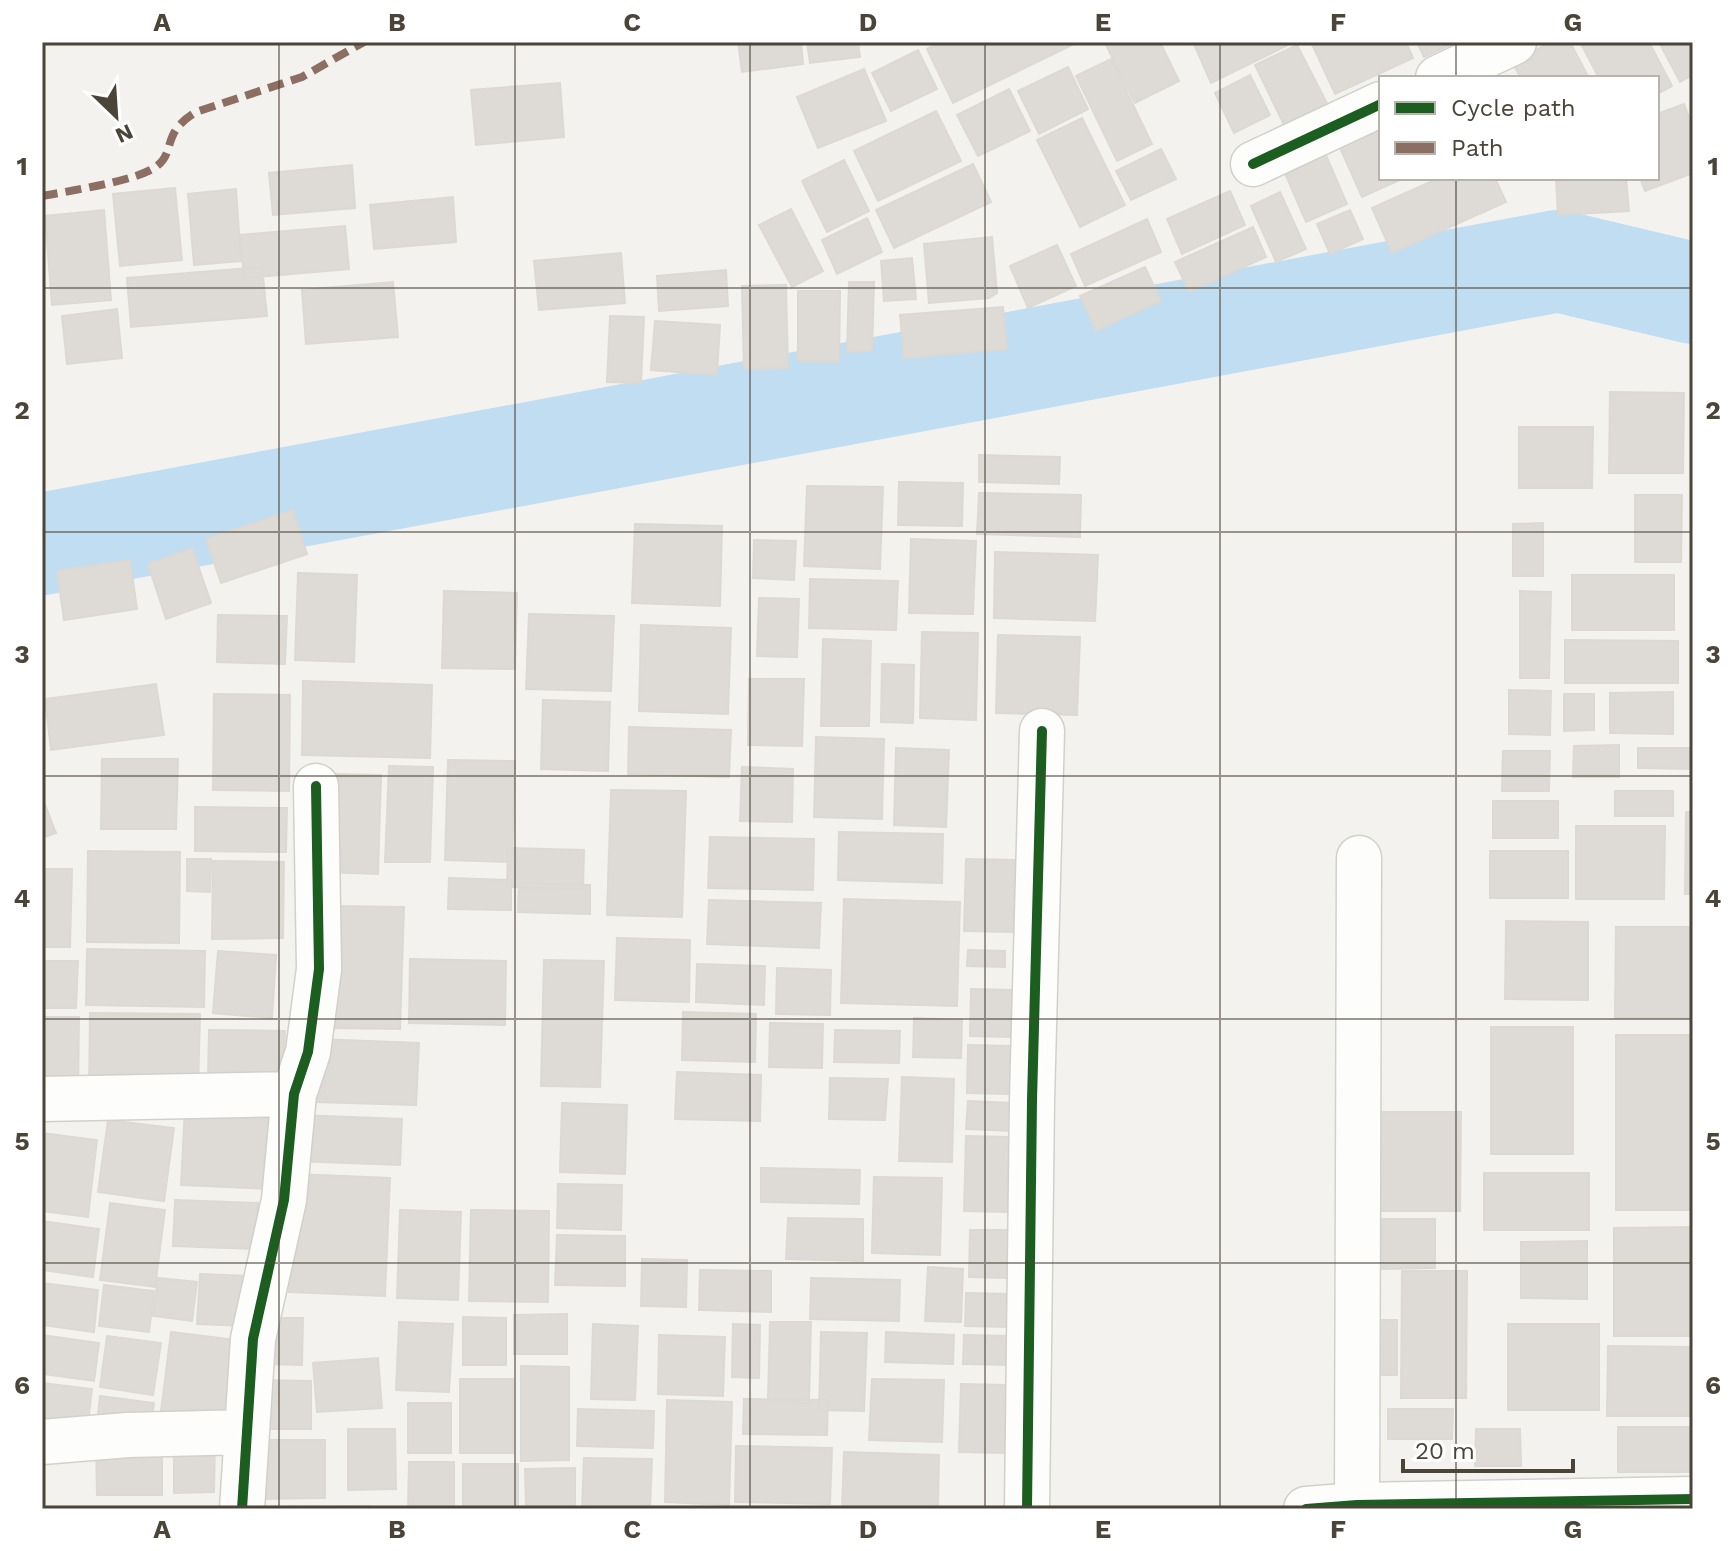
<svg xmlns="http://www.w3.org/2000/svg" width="1735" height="1551" font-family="'Work Sans',sans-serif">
	<rect width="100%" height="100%" fill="#f4f2ee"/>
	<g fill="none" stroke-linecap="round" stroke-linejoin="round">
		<!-- river -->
		<path stroke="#c0ddf1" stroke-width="102" d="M42 544 1558 261 1693 293"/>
	</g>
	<!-- building -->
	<path fill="#dedbd6" stroke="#dcd9d4" stroke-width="2" d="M738 42H801L803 64 742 72Z
		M807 42H858L860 57 810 63Z
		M940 42H1078L953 103 927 49Z
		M1113 42H1160L1179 81 1135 103 1106 45Z
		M1193 42H1294L1211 83Z
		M1311 42H1406L1413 58 1335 94Z
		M1417 42H1456L1424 57Z
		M1551 42H1570L1589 78H1521L1512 62Z
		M1580 42H1649L1672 86 1657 94V78H1599Z
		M1659 42H1693V75L1680 82Z
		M1297 45 1331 111 1288 133 1255 65Z
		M918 50 937 89 891 111 872 73Z
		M1111 59 1152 144 1117 161 1076 76Z
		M1068 67 1088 109 1039 134 1018 91Z
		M864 69 886 121 818 148 797 97Z
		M1250 75 1270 115 1234 133 1215 93Z
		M560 83 564 137 476 145 471 90Z
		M1009 89 1030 131 978 156 957 115Z
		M1684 104 1693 128V173L1645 191 1640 178H1657V114Z
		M936 111 961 161 878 201 854 151Z
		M1082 118 1125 205 1080 227 1037 140Z
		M1381 122V178H1404L1362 197 1337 141Z
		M1161 149 1176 179 1131 200 1116 171Z
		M1325 153 1347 204 1306 222 1284 171Z
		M844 160 869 211 827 232 802 181Z
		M973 164 991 202 894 248 876 210Z
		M352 165 355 208 273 215 269 173Z
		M1439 178H1495L1506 202 1392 253 1372 208Z
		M1556 178H1626L1629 211 1558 215Z
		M175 188 182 260 120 266 113 194Z
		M236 189 241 261 194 265 188 194Z
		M1230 191 1245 225 1182 254 1167 219Z
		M1280 192 1306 249 1276 262 1251 206Z
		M453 197 456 242 374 249 370 205Z
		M791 209 823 271 792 287 759 225Z
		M104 210 111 300 52 305 45 216Z
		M1350 210 1363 239 1330 254 1317 224Z
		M867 218 882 252 837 274 822 240Z
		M1147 219 1161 252 1085 286 1071 254Z
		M345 226 349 269 244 278 240 235Z
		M1253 227 1266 257 1189 292 1175 262Z
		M992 237 997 293 989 298 929 303 924 244Z
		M1057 245 1076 286 1028 308 1010 266Z
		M621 253 625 303 539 310 534 261Z
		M912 258 916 299 884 301 881 261Z
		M262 267 267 316 131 327 127 278Z
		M1145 267 1161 301 1096 331 1080 296Z
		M726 270 728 306 659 311 657 276Z
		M393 282 398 337 306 344 302 290Z
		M849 282H874L872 351 847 352Z
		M786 285 788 368 744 369 742 286Z
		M798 291H840L839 362 798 361Z
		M1003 307 1007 349 904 358 900 315Z
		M117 309 122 358 67 364 62 316Z
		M610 316 644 317 641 383 607 382Z
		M655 321 720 325 717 375 651 370Z
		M1610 392 1684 393 1683 473H1609Z
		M1519 427H1593L1592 488H1519Z
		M979 455 1060 457 1059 484 979 482Z
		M899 482 963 483 962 526 898 525Z
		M807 486 883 487 880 569 804 566Z
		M979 493 1081 495 1080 537 977 534Z
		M1691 494H1693V563H1691Z
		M1635 495H1682L1681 562H1635Z
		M293 510 307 554 221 583 206 539Z
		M1543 523V576H1513V524Z
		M635 524 722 526 720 606 632 603Z
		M911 539 976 541 973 614 909 613Z
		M754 540 796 541 794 580 753 578Z
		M192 548 211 603 166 619 148 564Z
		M995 552 1098 555 1095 621 994 618Z
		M130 560 137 609 64 620 57 571Z
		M298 573 357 575 354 662 295 660Z
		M1572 575H1674V630H1572Z
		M810 579 898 581 896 630 809 628Z
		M444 591 517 593 515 669 442 668Z
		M1520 591 1551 592 1549 678H1520Z
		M759 598 799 599 797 657 757 656Z
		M529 614 614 616 611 691 526 689Z
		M218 615 287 616 285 664 217 662Z
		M641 625 731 628 728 714 639 711Z
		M922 632 978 633 976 720 920 718Z
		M998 635 1080 637 1077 715 996 713Z
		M823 639 871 641 869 726H821Z
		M1565 640 1678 641V683H1565Z
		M882 664 914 665 913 723 881 722Z
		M749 679H804L802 746 748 745Z
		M303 681 432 685 430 758 302 755Z
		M156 684 164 735 51 750 45 699Z
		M1509 690 1551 691 1550 735 1509 734Z
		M1673 692V734L1610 733V693Z
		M214 694 290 695 289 791 213 790Z
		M1564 694H1594V730L1564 731Z
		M543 700 610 702 608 771 541 769Z
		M629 727 731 730 729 777 628 774Z
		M816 737 884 739 882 819 814 817Z
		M1619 745V777H1573L1574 746Z
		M896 748 949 750 946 827 894 825Z
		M1638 748H1693V769L1638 768Z
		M1503 751H1550L1549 791H1502Z
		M102 759H178L176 829H101Z
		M448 760 515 761 512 862 445 860Z
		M389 766 433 767 430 862H385Z
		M742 767 793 769 792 822 740 821Z
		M328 774 381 775 378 874 325 872Z
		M611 790 686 791 682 917 607 915Z
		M1615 791H1673V816H1615Z
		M42 797 56 833 42 838Z
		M1493 801H1558V838H1493Z
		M195 807 287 808 286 852 195 851Z
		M1686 812H1693V894H1685Z
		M1576 826H1665L1664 899H1576Z
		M839 832 943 834 942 883 838 880Z
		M710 837 814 839 813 890 708 888Z
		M508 848 584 850 583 889 507 887Z
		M88 851 180 852 179 943 87 942Z
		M1490 851H1568V898H1490Z
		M187 859H211L210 892 187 891Z
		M966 859 1015 860 1013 932 964 931Z
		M213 861 284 862 283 938 212 939Z
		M42 869H72L70 947H42Z
		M449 878 511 880V910L448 909Z
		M519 883 590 885V914L518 912Z
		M844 899 960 902 957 1006 841 1003Z
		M709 900 821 903 819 948 707 944Z
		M332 906 404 907 400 1029 328 1028Z
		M1506 921 1588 922V1000L1505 999Z
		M1616 927H1693V1018H1615Z
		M617 938 690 940 689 1002 615 1000Z
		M87 949 205 951 204 1007 86 1005Z
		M968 950 1005 951V967L967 966Z
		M218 951 276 955 272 1018 213 1013Z
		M410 959 506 961 505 1025 409 1023Z
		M544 960 604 961 600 1087 541 1086Z
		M42 961H78L76 1008H42Z
		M697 964 765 966 764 1005 696 1002Z
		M777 968 831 970 830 1015 776 1014Z
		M971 989 1012 990 1011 1037 970 1036Z
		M683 1012 756 1014 755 1062 682 1060Z
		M90 1013 200 1014 198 1091 89 1090Z
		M42 1017H79L78 1093H42Z
		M914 1018 962 1020 961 1058 913 1057Z
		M770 1023 823 1024 822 1068 769 1067Z
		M1491 1027H1573V1154H1491Z
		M209 1030 285 1031 283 1084 208 1082Z
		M835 1030 900 1031 899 1063 834 1062Z
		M1616 1035H1693V1210H1616Z
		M316 1039 419 1043 416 1105 314 1102Z
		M968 1045 1012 1046 1011 1094 967 1093Z
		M677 1072 761 1075 760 1121 675 1119Z
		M902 1077 954 1079 952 1162 899 1161Z
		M830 1078 888 1079 885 1120 829 1119Z
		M968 1101 1013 1103 1012 1131 966 1129Z
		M562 1103 627 1105 625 1174 560 1172Z
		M185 1108 276 1111 272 1189 181 1185Z
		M1376 1112H1461L1460 1211H1375Z
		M297 1115 402 1119 400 1165 295 1161Z
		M108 1120 174 1128 164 1201 98 1192Z
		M42 1133 97 1140 88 1217 42 1211Z
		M966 1136 1010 1137 1008 1212 964 1211Z
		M761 1168 860 1170 859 1204 761 1202Z
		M1484 1173H1589V1230H1484Z
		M294 1174 390 1178 385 1296 289 1292Z
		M874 1177 942 1178 940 1255 872 1253Z
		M558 1184 622 1185 621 1230 557 1228Z
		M175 1200 258 1203V1249L173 1246Z
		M110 1203 165 1210 155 1287 100 1280Z
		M400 1210 461 1212 458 1300 397 1298Z
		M471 1210 549 1211 548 1302 469 1301Z
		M788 1218 863 1219V1261L786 1259Z
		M1382 1219H1435V1268L1382 1269Z
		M42 1221 99 1229 93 1277 42 1270Z
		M1693 1227V1336H1614V1228Z
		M970 1230H1010L1009 1278 969 1277Z
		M557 1235 625 1236V1286L555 1285Z
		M1587 1241V1299L1521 1298V1242Z
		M642 1259 687 1260 686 1307 641 1306Z
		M928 1267 963 1269 961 1322 925 1321Z
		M700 1270 771 1271V1312L699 1310Z
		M1402 1271H1467L1466 1398H1401Z
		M200 1274 249 1276 246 1326 197 1324Z
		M158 1278 197 1282 192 1321 153 1316Z
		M811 1278 900 1280 899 1321 810 1319Z
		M42 1283 98 1290 94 1332 42 1325Z
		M104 1285 154 1291 149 1332 99 1326Z
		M966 1293 1012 1294 1011 1327 965 1326Z
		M567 1314V1354H514V1315Z
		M463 1317 506 1318V1365H463Z
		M264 1318H303L302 1365 265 1364Z
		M1360 1320H1397V1375H1361Z
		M399 1322 453 1324 449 1392 396 1390Z
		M770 1322H811L809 1403 768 1402Z
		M593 1324 638 1326 635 1400 591 1399Z
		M733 1324 760 1325 759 1378 732 1377Z
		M1508 1324H1599V1410H1508Z
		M171 1332 237 1340 227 1419 161 1411Z
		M821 1332 867 1333 864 1411 819 1410Z
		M886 1332 954 1335 953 1364 885 1362Z
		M42 1335 99 1343 94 1381 42 1374Z
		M659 1335 725 1337 723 1396 658 1394Z
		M964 1335 1013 1336V1365L963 1364Z
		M107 1336 161 1343 153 1395 100 1387Z
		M1608 1346 1693 1347V1416H1607Z
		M378 1358 382 1408 317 1412 313 1363Z
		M521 1366 569 1367V1460L521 1461Z
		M460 1379H513V1453H460Z
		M872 1379 944 1380 942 1442 869 1440Z
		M258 1380 311 1381V1429H258Z
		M42 1383 92 1389 87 1430 42 1424Z
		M961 1384 1008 1385 1006 1453 959 1452Z
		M100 1396 154 1403 150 1429 97 1423Z
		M744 1399 828 1400 827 1435 743 1434Z
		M667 1400 732 1402 729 1505 665 1502Z
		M408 1403H451V1453H408Z
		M578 1409 654 1411 653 1448 577 1446Z
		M1388 1409H1453L1452 1439H1388Z
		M1618 1427H1693L1692 1472H1618Z
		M348 1429H395L396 1489 348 1490Z
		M1476 1429H1520L1521 1466H1475Z
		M96 1440H162V1495H97Z
		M253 1440H325V1498L254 1499Z
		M174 1441H215L214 1492 174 1493Z
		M736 1446 832 1448 830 1504 735 1502Z
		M844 1452 939 1455 938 1509H842Z
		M584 1458 652 1459 650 1509H582Z
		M409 1462H454V1509H408Z
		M463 1464H518V1509H463Z
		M575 1468V1509H526L525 1469Z
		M370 1506V1509H254V1507Z"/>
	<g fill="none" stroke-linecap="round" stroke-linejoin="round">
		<defs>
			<path id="minor" d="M1438 78 1514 42
				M1253 164 1381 104
				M42 1099 294 1094
				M42 1442 128 1435 247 1432
				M1357 1505 1359 858
				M242 1509 253 1339 284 1200 294 1094 308 1052 319 969 316 786
				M1027 1509 1032 1100 1042 731
				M1306 1509 1357 1505 1693 1499"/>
		</defs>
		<!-- minor casing -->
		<use href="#minor" stroke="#d2d0cb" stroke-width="47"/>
		<!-- minor -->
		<use href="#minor" stroke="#fdfdfc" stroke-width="44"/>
		<!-- quiet -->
		<path stroke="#8d6e63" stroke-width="8" stroke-dasharray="16 8" stroke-linecap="butt" d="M42 196C68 191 138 181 157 166 176 151 161 133 196 112L302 77 364 42"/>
		<defs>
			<path id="cycleway" d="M1253 164 1381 104
				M242 1509 253 1339 284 1200 294 1094 308 1052 319 969 316 786
				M1027 1509 1032 1100 1042 731
				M1306 1509 1357 1505 1693 1499"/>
		</defs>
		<!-- cycleway casing -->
		<use href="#cycleway" stroke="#fff" stroke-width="15"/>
		<!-- cycleway -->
		<use href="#cycleway" stroke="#1b5e20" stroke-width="10"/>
	</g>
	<!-- grid -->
	<path fill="none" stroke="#4b4439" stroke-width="2" stroke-opacity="0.55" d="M279 42V1509M515 42V1509M750 42V1509M985 42V1509M1220 42V1509M1456 42V78M1456 178V1509M42 288H1693M42 532H1693M42 776H1693M42 1019H1693M42 1263H1693"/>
	<!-- border -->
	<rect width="1735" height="1551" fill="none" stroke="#ffffff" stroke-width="88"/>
	<!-- legend -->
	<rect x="1379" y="76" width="280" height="104" fill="#ffffff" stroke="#b7b4b0" stroke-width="2"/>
	<rect x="1395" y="102" width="40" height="12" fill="#1b5e20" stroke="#b7b4b0" stroke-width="2"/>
	<text x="1451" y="116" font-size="24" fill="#4b4439">Cycle path</text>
	<rect x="1395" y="142" width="40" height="12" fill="#8d6e63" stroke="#b7b4b0" stroke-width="2"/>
	<text x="1451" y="156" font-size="24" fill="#4b4439">Path</text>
	<!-- north arrow -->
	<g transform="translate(116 116) rotate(155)" stroke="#ffffff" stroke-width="6" paint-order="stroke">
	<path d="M0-6L14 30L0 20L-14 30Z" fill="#4b4439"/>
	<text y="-12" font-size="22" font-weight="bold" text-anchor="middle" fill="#4b4439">N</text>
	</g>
	<!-- scale -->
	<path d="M1403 1459v12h170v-12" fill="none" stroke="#4b4439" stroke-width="4"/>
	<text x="1415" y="1459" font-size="24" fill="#4b4439" stroke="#ffffff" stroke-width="6" paint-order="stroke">20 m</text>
	<rect x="44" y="44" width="1647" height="1463" fill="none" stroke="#4b4439" stroke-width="3"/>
	<g font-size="26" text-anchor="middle" font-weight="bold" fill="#4b4439">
		<text x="162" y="31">A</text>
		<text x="397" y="31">B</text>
		<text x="632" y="31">C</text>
		<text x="868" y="31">D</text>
		<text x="1103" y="31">E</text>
		<text x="1338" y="31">F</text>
		<text x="1573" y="31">G</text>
		<text x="22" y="175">1</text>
		<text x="1713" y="175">1</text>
		<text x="22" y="419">2</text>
		<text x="1713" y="419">2</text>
		<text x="22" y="663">3</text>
		<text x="1713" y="663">3</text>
		<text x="22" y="907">4</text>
		<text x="1713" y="907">4</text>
		<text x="22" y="1150">5</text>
		<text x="1713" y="1150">5</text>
		<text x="22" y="1394">6</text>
		<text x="1713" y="1394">6</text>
		<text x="162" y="1538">A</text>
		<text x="397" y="1538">B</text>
		<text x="632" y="1538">C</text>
		<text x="868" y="1538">D</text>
		<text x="1103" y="1538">E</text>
		<text x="1338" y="1538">F</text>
		<text x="1573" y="1538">G</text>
	</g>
</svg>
